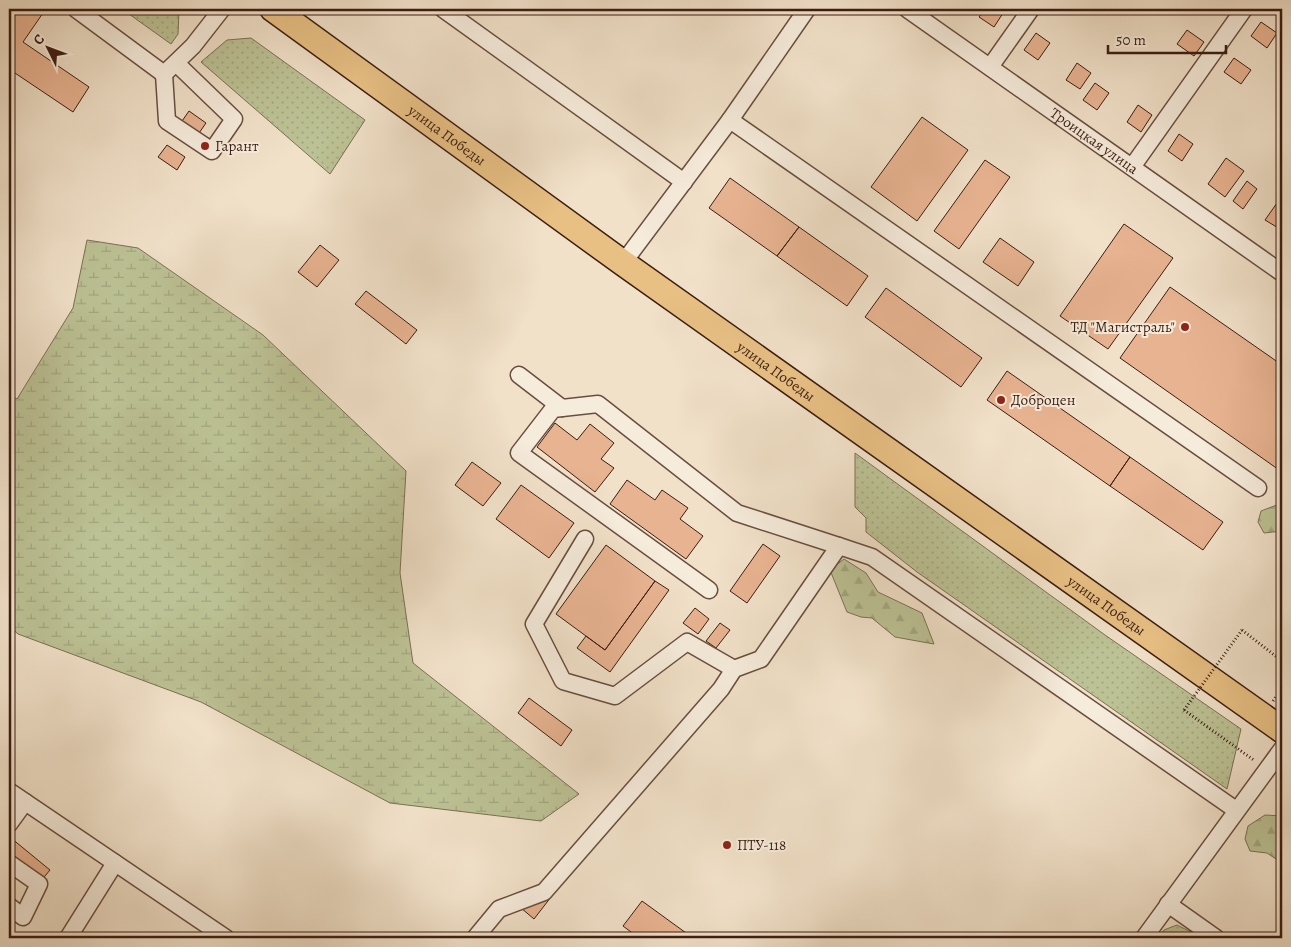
<svg xmlns="http://www.w3.org/2000/svg" width="1291" height="947" font-family="Alegreya,serif">
	<defs>
		<pattern id="grass-dots" width="8" height="8" patternUnits="userSpaceOnUse" patternTransform="scale(1.25)"><rect width="8" height="8" fill="#bcc295"/><path d="M2 2h.1M6 6h.1" fill="none" stroke="#a2a67f" stroke-width="1.8" stroke-linecap="round"/></pattern>
		<pattern id="forest-firs" width="22" height="20" patternUnits="userSpaceOnUse" patternTransform="scale(1.25)"><rect width="22" height="20" fill="#bcc295"/><path d="M5 1l3.5 6h-7zM16 11l3.5 6h-7z" fill="#a2a67f"/></pattern>
		<pattern id="wetland-marsh" width="20" height="14" patternUnits="userSpaceOnUse" patternTransform="scale(1.25)"><rect width="20" height="14" fill="#bcc295"/><path d="M1 5h8M5 5V1M11 12h8M15 12V8" fill="none" stroke="#a2a67f"/></pattern>
	</defs>
	<rect width="100%" height="100%" fill="#f1e1c9"/>
	<filter id="stains"><feTurbulence type="fractalNoise" baseFrequency=".004" numOctaves="4"/><feColorMatrix values="0 0 0 0 .2 0 0 0 0 .09 0 0 0 0 .02 0 0 0 .5 -.17"/></filter>
	<radialGradient id="worn" r=".72"><stop offset=".6" stop-color="#630" stop-opacity="0"/><stop offset="1" stop-color="#630" stop-opacity=".3"/></radialGradient>
	<!-- grass -->
	<path fill="url(#grass-dots)" stroke="#7c7053" d="M122 9H179L178 34 171 44Z
		M251 38 365 120 330 174 201 62 227 40Z
		M855 453 1105 635 1241 729 1227 789 917 572 866 532V518L855 507Z
		M1177 925 1195 934 1196 938H1158L1164 930Z"/>
	<!-- forest -->
	<path fill="url(#forest-firs)" stroke="#7c7053" d="M1282 503V531L1264 533 1258 522 1261 511Z
		M844 559 866 573 878 592 922 613 934 644 895 637 872 618 861 617 847 612 830 570Z
		M1265 815 1282 816V863L1267 853 1250 851 1245 839 1248 826Z"/>
	<!-- wetland -->
	<path fill="url(#wetland-marsh)" stroke="#7c7053" d="M87 240 138 248 263 335 406 471 400 573 413 663 579 794 541 821 390 803 201 702 18 634 9 626V394L17 399 73 308Z"/>
	<!-- building -->
	<path fill="#e8b391" stroke="#3c1d11" d="M11 9H37L43 13 23 42 89 87 73 112 9 69V12Z
		M985 9H1004L1005 10 994 27 979 17Z
		M1261 22 1277 33 1267 48 1251 36Z
		M1187 30 1204 42 1194 56 1177 44Z
		M1036 33 1050 43 1038 60 1024 50Z
		M1234 58 1251 70 1241 84 1224 72Z
		M1077 63 1091 73 1080 89 1066 80Z
		M1095 83 1109 93 1097 110 1083 100Z
		M1138 105 1152 115 1141 132 1127 122Z
		M189 111 206 123 190 146 173 134Z
		M922 117 968 150 917 221 871 187Z
		M1179 134 1193 144 1182 161 1168 151Z
		M167 145 185 157 177 170 158 157Z
		M1226 158 1244 171 1225 197 1208 184Z
		M985 160 1010 177 959 249 934 231Z
		M730 178 799 227 777 256 709 208Z
		M1247 181 1257 189 1243 209 1233 201Z
		M1277 203 1282 206V225L1280 229 1265 220Z
		M1124 224 1173 258 1108 349 1060 316Z
		M799 227 868 276 847 306 777 256Z
		M1000 238 1034 262 1018 286 983 262Z
		M320 245 339 260 317 287 298 272Z
		M1170 287 1282 365V472L1120 358Z
		M886 288 982 358 961 387 865 317Z
		M366 291 417 330 406 344 355 304Z
		M1007 371 1130 457 1110 486 987 400Z
		M555 423 577 440 590 424 614 443 601 459 614 468 595 492 537 447Z
		M1130 457 1223 522 1203 550 1110 486Z
		M472 462 501 483 483 506 455 485Z
		M627 480 655 500 662 490 688 508 680 519 703 536 686 559 610 504Z
		M521 485 574 523 549 558 496 519Z
		M763 544 780 556 747 603 730 591Z
		M606 545 655 581 605 650 556 614Z
		M655 581 669 590 610 672 577 648 586 636 605 650Z
		M695 608 709 619 698 634 683 623Z
		M720 623 730 630 716 648 706 641Z
		M529 698 572 730 561 746 518 713Z
		M11 838 50 870 40 882 9 858Z
		M538 887 551 897 534 919 521 908Z
		M642 901 693 938H639L623 926Z"/>
	<g fill="none" stroke-linecap="round" stroke-linejoin="round">
		<defs>
			<g id="minor">
				<path d="M76 9 164 74 193 46 222 9"/>
				<path d="M443 9 684 182"/>
				<path id="s1" d="M907 9 1282 273"/>
				<path d="M990 67 1031 9"/>
				<path d="M164 74 167 121 212 151 234 119 176 63"/>
				<path d="M730 120 1258 488"/>
				<path d="M1132 167 1244 9"/>
				<path d="M623 263 730 120 807 9"/>
				<path d="M519 375 562 408"/>
				<path d="M585 539 534 624 563 681 615 696 687 642 734 669"/>
				<path d="M709 590 519 453 553 409 598 404 737 513 839 546"/>
				<path d="M9 791 226 938"/>
				<path d="M9 824 25 802"/>
				<path d="M9 863 39 884 23 917 9 906"/>
				<path d="M1168 904 1216 938"/>
				<path d="M68 938 115 863"/>
				<path d="M475 938 499 909 544 892 721 689 734 669 761 659 839 546 872 557 1236 810"/>
				<path d="M1144 938 1282 749"/>
			</g>
			<g id="highway">
				<path id="s2" d="M273 9 623 263 1282 730"/>
			</g>
		</defs>
		<!-- minor casing -->
		<use href="#minor" stroke="#694e3f" stroke-width="19"/>
		<!-- highway casing -->
		<use href="#highway" stroke="#3c1d11" stroke-width="28"/>
		<!-- path -->
		<path stroke="#3c1d11" stroke-width="3" stroke-dasharray="1 2.5" stroke-linecap="butt" d="M1242 630 1282 661
			M1273 701 1282 688
			M1184 710 1255 761"/>
		<!-- minor -->
		<use href="#minor" stroke="#f6ecdc" stroke-width="16"/>
		<!-- highway -->
		<use href="#highway" stroke="#e8c084" stroke-width="25"/>
		<!-- path-bridge -->
		<path stroke="#3c1d11" stroke-width="3" stroke-dasharray="1 2.5" stroke-linecap="butt" d="M1184 710 1242 630"/>
	</g>
	<!-- markers -->
	<g fill="#8f2418" stroke="#f6ecdc" stroke-width="2">
		<circle cx="205" cy="146" r="5"/>
		<circle cx="1185" cy="327" r="5"/>
		<circle cx="1001" cy="400" r="5"/>
		<circle cx="727" cy="845" r="5"/>
	</g>
	<g text-anchor="middle" stroke-width="4" stroke-linejoin="round" paint-order="stroke">
		<!-- street labels -->
		<g font-size="15" fill="#3c1d11" stroke="#f6ecdc">
			<text dy="5" stroke="none"><textPath href="#s2" startOffset="215">улица Победы</textPath></text>
			<text dy="5" stroke="none"><textPath href="#s1" startOffset="229">Троицкая улица</textPath></text>
			<text dy="5" stroke="none"><textPath href="#s2" startOffset="620">улица Победы</textPath></text>
			<text dy="5" stroke="none"><textPath href="#s2" startOffset="1025">улица Победы</textPath></text>
		</g>
		<!-- poi labels -->
		<g font-size="15" fill="#3c1d11" stroke="#f6ecdc" text-anchor="start">
			<text x="215" y="151">Гарант</text>
			<text x="1175" y="332" text-anchor="end">ТД "Магистраль"</text>
			<text x="1011" y="405">Доброцен</text>
			<text x="737" y="850">ПТУ-118</text>
		</g>
	</g>
	<!-- margin -->
	<rect width="1291" height="947" fill="none" stroke="#f1e1c9" stroke-width="30"/>
	<rect x="10" y="10" width="1271" height="927" fill="none" stroke="#3c1d11" stroke-width="2.5"/>
	<rect x="15" y="15" width="1261" height="917" fill="none" stroke="#3c1d11"/>
	<!-- north arrow -->
	<g transform="translate(48 48) rotate(312)" stroke="#f6ecdc" stroke-width="4" paint-order="stroke">
	<path d="M0-4L9 19L0 12L-9 19Z" fill="#3c1d11"/>
	<text y="-8" font-size="14" font-weight="bold" text-anchor="middle" fill="#3c1d11">С</text>
	</g>
	<!-- scale -->
	<path d="M1108 45v8h118v-8" fill="none" stroke="#3c1d11" stroke-width="2.5"/>
	<text x="1116" y="45" font-size="15" fill="#3c1d11" stroke="#f6ecdc" stroke-width="4" paint-order="stroke">50 m</text>
	<rect width="100%" height="100%" filter="url(#stains)"/>
	<rect width="100%" height="100%" fill="url(#worn)"/>
</svg>
